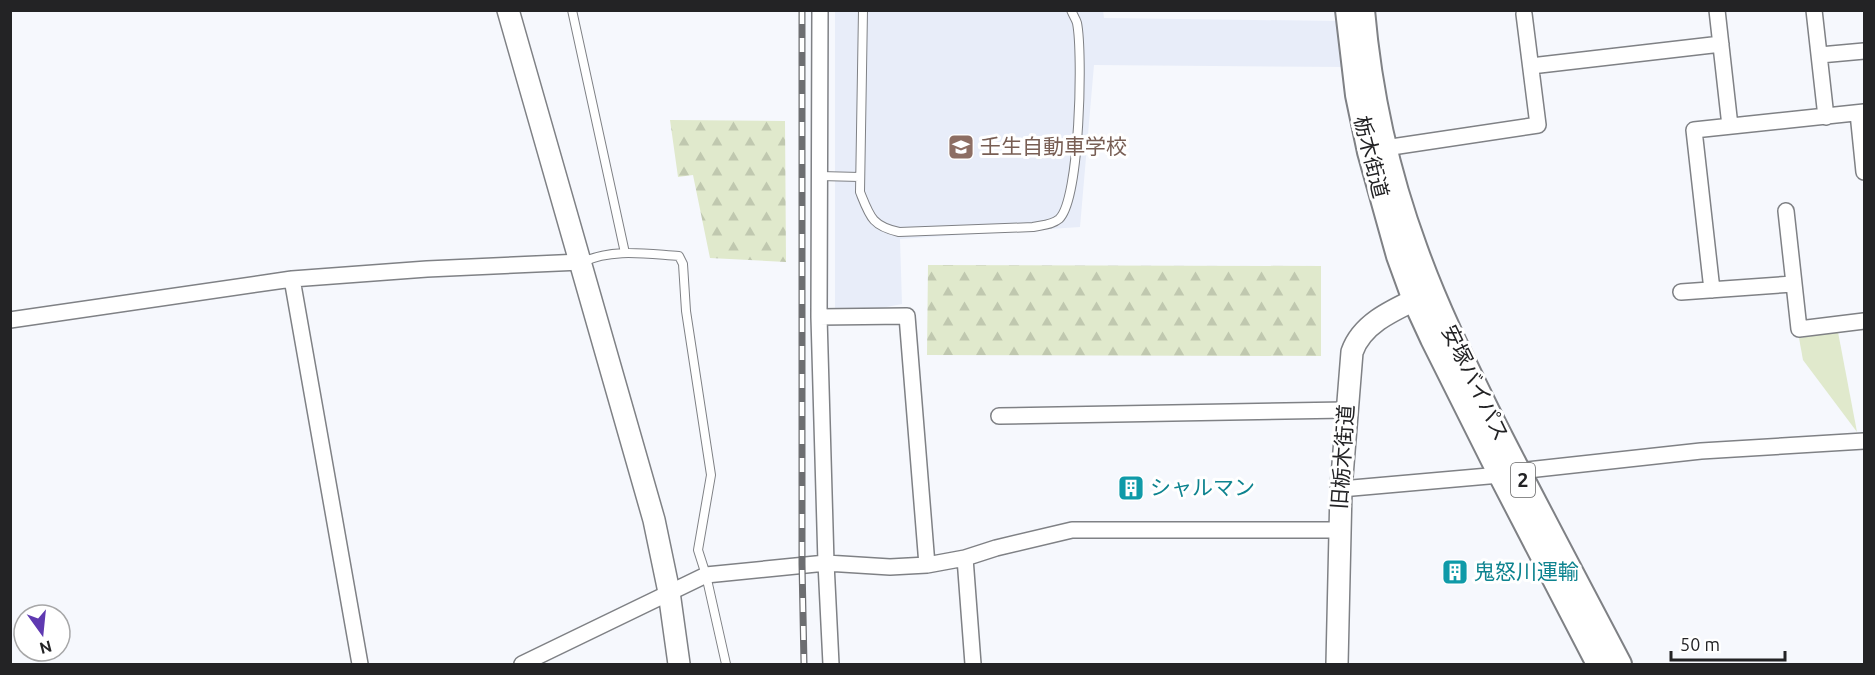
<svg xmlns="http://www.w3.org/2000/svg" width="1875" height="675" font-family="Ubuntu,'Noto Sans JP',sans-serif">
	<defs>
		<pattern id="forest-firs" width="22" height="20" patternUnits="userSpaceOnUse" patternTransform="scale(1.5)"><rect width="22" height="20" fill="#e0e9cc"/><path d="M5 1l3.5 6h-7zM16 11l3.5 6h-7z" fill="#c0c8af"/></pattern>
	</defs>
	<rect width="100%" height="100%" fill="#f6f8fd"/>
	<!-- built -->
	<path fill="#e8edf9" d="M1103 10 1104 18 1340 21 1344 67 1094 65 1080 227 900 239 902 304 835 317V11Z"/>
	<!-- forest -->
	<path fill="url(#forest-firs)" d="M670 120 785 121 786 262 710 258 693 175 678 177Z
		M928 265 1321 266V356L927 355Z"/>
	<!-- park -->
	<path fill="#e0e9cc" d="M1838 332 1857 432 1803 360 1799 338Z"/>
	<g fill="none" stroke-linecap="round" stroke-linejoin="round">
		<defs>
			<path id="lane" d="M572 10 625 253
				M863 10 860 192C870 217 872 226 899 232L1033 227C1042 225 1052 225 1059 219 1080 200 1083 53 1077 23 1076 19 1073 15 1071 10
				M820 176 860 177
				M583 262C612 248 647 254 679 256L683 264 686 311 711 475 698 550 706 575 726 664"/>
			<path id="street" d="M820 10 819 317 826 563 831 664
				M1717 10 1730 126
				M1814 10 1826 117
				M1820 55 1864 51
				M1531 66 1721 44
				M1858 113 1864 172
				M1385 148 1538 125 1524 14
				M1786 211 1799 329 1864 321
				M292 279 360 664
				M1712 290 1694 130 1864 112
				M1681 292 1793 284
				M819 317 907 316 927 565
				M10 320 292 279 427 269 581 262
				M999 416 1346 410
				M1341 489 1500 475 1518 471 1701 451 1864 441
				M965 558 973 664
				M522 664 706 575 826 563 890 567 927 565 965 558 996 548 1072 530H1339"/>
			<path id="secondary" d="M508 10 654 520 669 592 679 664
				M1337 664 1341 489 1352 352C1363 320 1401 307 1429 293"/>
			<path id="primary" d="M1347 10 1357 95 1369 152 1398 256 1414 300 1432 339 1500 475 1598 664
				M1363 10C1370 91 1388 173 1416 249 1436 305 1462 358 1488 411 1531 496 1576 580 1620 664"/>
		</defs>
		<!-- lane casing -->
		<use href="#lane" stroke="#7f8185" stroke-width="10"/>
		<!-- street casing -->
		<use href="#street" stroke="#7f8185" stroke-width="18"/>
		<!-- secondary casing -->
		<use href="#secondary" stroke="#7f8185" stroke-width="24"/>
		<!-- primary casing -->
		<use href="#primary" stroke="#7f8185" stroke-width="26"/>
		<!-- lane -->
		<use href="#lane" stroke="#fff" stroke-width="8"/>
		<!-- street -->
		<use href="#street" stroke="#fff" stroke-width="15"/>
		<!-- secondary -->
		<use href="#secondary" stroke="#fff" stroke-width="21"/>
		<!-- primary -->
		<use href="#primary" stroke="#fff" stroke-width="22"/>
		<defs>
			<path id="rail" d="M802 10V564L804 664"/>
		</defs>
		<!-- rail casing -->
		<use href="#rail" stroke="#6d6e71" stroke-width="7"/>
		<!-- rail -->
		<use href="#rail" stroke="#fff" stroke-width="4.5" stroke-dasharray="14" stroke-linecap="butt"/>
	</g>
	<!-- icons -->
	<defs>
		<symbol id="school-square" viewBox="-11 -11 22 22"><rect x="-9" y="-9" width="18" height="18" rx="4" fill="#8d6e63" stroke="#fff"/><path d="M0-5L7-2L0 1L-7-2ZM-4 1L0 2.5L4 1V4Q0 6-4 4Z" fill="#fff"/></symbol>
		<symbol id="building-square" viewBox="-11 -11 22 22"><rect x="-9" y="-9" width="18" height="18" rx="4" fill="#0f9aa8" stroke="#fff"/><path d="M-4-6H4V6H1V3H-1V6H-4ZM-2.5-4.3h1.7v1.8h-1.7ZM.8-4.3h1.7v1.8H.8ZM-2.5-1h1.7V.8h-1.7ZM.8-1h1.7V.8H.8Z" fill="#fff"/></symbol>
	</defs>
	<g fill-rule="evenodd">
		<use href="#school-square" x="946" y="132" width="30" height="30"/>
		<use href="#building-square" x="1116" y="473" width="30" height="30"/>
		<use href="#building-square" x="1440" y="557" width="30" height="30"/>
	</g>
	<g text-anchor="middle" stroke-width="6" stroke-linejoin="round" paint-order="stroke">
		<!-- shield labels -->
		<rect fill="#fff" stroke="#656566" stroke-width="1.5" x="1511" y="463" width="24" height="34" rx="4.5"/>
		<g font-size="20" font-weight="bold" fill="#232325">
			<text x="1523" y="487">2</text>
		</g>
		<!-- education labels -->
		<g font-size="21" fill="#785e54" stroke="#fff" text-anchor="start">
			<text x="980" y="154">壬生自動車学校</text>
		</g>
		<!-- street labels -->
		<g font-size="21" fill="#232325" stroke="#fff">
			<text transform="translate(1371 157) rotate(76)" y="7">栃木街道</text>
			<text transform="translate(1475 383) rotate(64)" y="7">安塚バイパス</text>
			<text transform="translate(1343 457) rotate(-86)" y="7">旧栃木街道</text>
		</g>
		<!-- culture labels -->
		<g font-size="21" fill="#0d838f" stroke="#fff" text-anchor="start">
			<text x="1150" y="495">シャルマン</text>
			<text x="1474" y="579">鬼怒川運輸</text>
		</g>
	</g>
	<!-- border -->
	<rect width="1875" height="675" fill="none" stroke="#232325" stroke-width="24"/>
	<!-- north arrow -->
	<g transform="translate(42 633) rotate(165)"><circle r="28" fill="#ffffff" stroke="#a7a7a8" stroke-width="1.5"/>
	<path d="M0-4.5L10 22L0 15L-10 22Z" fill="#5f39b1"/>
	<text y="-9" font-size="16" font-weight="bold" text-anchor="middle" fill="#232325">N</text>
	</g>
	<!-- scale -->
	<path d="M1671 651v9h114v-9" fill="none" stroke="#232325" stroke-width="3"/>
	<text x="1680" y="651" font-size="18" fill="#232325" stroke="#ffffff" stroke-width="4.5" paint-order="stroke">50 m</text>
</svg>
